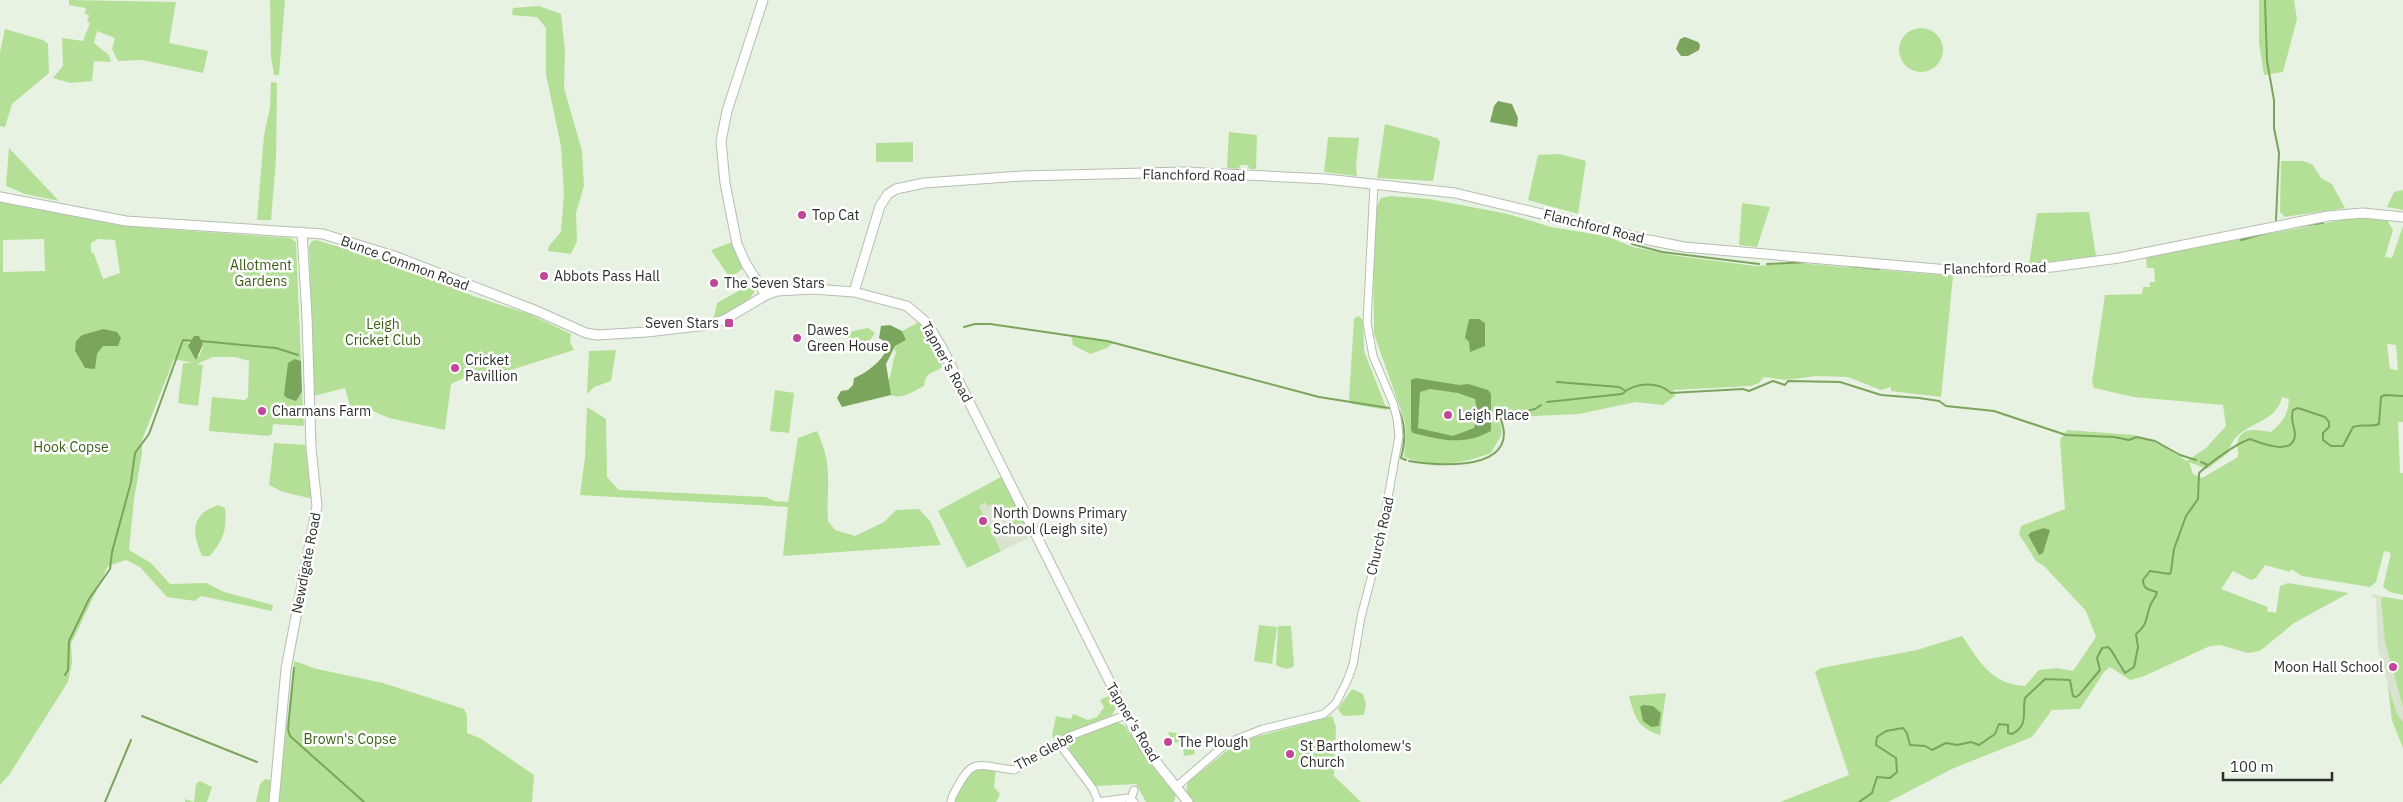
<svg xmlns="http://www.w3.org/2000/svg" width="2403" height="802" font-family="'IBM Plex Sans',sans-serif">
	<rect width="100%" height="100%" fill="#e8f2e2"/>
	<!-- built -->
	<path fill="#d8e4cf" d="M1001 477 1032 536 967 568 938 511Z
		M2370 594 2403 600V748L2392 720 2388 686 2378 648 2376 599Z"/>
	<!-- green -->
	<path fill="#b4df96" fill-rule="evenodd" d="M69 0 176 2 169 43 208 51 203 73 142 60 118 61 112 49 115 38 97 31 94 43 109 55 111 62 94 61 92 81 70 83 53 78 63 66 62 38 83 41 90 23 87 22 89 15 85 14 86 8 69 5Z
		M270 0H285L279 75H274L271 57Z
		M2259 0H2294L2297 19 2283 72 2264 75 2259 43Z
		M539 6 561 14 565 52 564 88 582 151 584 186 576 213 577 241 571 254 548 251 549 246 561 232 564 193 561 146 546 74V28L537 17 512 15 513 8Z
		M1899 50a22 22 0 1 1 44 0a22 22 0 1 1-44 0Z
		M5 29 43 40 48 44 49 73 12 104 5 127 0 126V52Z
		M271 82 277 83 276 159 271 220H257L264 135 270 108Z
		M1385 124 1437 138 1440 142 1433 181 1377 178Z
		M1229 132 1257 135 1256 169H1250L1247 165H1241L1238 169 1227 168Z
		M1328 137 1359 138 1356 165 1357 176 1324 172Z
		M913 142V162H876V143Z
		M9 148 59 201 25 194 6 186Z
		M1559 154 1586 161 1578 214 1528 200 1538 155Z
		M2281 161H2303L2313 165 2321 178 2332 184 2345 208 2285 217 2280 212Z
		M2403 190V210L2387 207 2394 192Z
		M1390 196 1429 199 1508 214 1551 227 1606 236 1633 247 1671 255 1755 266 1797 263 1953 276 1941 397 1891 391V387L1881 390 1848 377 1816 376 1786 380 1764 377 1759 383 1751 386 1674 390 1675 396 1663 405 1636 402 1579 414 1512 417 1500 421 1502 434 1491 453C1463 464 1432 468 1404 457L1406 434 1405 422 1374 334 1373 259 1377 206 1381 198Z
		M0 202 78 217 149 228 291 238 296 242 301 361 295 359 300 397 302 392 304 426 273 424 272 434 268 436 209 431 212 397 245 400 248 397 249 361 235 357H213L197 364 203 365 198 406 178 403 183 363H193L174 359 142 440V453L134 499 129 550 151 563 170 584 206 583 224 592 273 605 272 611 201 596 195 601 167 597 140 567 126 560 108 566 71 644 72 663 68 682 9 775 0 785ZM44 239 45 271 3 272V240ZM98 239 115 240 120 273 103 279 94 254 91 252V243ZM103 329 115 346H103L97 354 83 365 75 351 82 335ZM199 336 203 346 199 357 188 343Z
		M1742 203 1770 207 1757 247 1739 245Z
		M2089 212 2096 256 2029 264 2037 213Z
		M2352 218 2387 220 2393 230 2385 257 2392 258 2403 226V422H2398L2400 473H2403V595L2390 592 2383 587 2391 553 2384 551 2376 582 2370 587 2302 576 2291 569 2290 572 2265 565 2256 578 2251 580 2233 571 2221 589 2268 607 2267 611 2276 613 2280 586 2288 583 2349 593 2294 623 2260 651 2248 653 2220 645 2210 646 2142 677 2130 680 2110 667 2104 672 2080 709 2052 710 2032 737 1954 768 1888 802H1780L1849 775 1815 672 1821 668 1917 650 1962 636C1980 662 1991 684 2025 686L2039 670 2057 668 2073 671 2096 637 2086 611 2044 566 2036 561 2019 534 2021 526 2065 509 2060 440 2067 430 2134 435 2160 444 2187 461 2206 448 2226 426 2223 405 2134 397 2094 388 2092 382 2105 295 2142 294 2143 287H2150V282H2155L2154 268H2147L2146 257ZM2387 344 2396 345 2398 370 2390 369ZM2282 397 2289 399C2288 415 2283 422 2271 432 2260 430 2242 426 2238 440 2236 445 2239 451 2238 457L2202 478 2193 474 2189 462 2207 469 2228 453C2235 421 2276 427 2282 397ZM2047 528 2039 555 2028 535 2031 532Z
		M316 240 392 263 473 296 529 314 571 334 570 342 574 350 514 369 466 377 451 384 445 430 389 418 370 410 354 420 345 388 314 396 309 246 312 241Z
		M732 242 744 268 730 278 711 250Z
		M753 287H756C754 301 727 316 714 317L717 303 744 288Z
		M1358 316 1363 320 1364 351 1387 410 1352 404 1349 399 1354 319Z
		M919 322 943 360 941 368C931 374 926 372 924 386 914 391 902 400 891 395L887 383C893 373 891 364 896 353L894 347 906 340 902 331Z
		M868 328 875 333 867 344 850 349 846 346 849 332Z
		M1071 335 1113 343 1107 348 1090 354 1073 345Z
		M616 350 611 381 594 387 587 394 589 351Z
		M775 390 794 393 789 433 770 431Z
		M587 407 606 419 607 477 619 490 766 497 774 501 788 502 798 438 817 431C834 467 826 484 828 521L835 530 855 536 884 522 896 510 919 509 930 521 941 545 783 556 788 507 580 495 585 457Z
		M274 443 305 445 313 499 283 492 269 485Z
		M1001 477 1029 530 1020 534 1015 533 1007 518 1001 521 993 504 987 506 985 502 979 506 1001 551 967 568 938 511Z
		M218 505 225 508C227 530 224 539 210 556H202C192 532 190 515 218 505Z
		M2383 597 2403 600V707L2385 641 2381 600Z
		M1259 625 1277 627 1272 664 1254 661Z
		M1278 626H1291L1294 666C1288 671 1281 668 1276 665Z
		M294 661 317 669 383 683 464 709 467 715V733L480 738 534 775 532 802H278Z
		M2388 686 2397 714 2403 722V748L2392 720Z
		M1352 689 1363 694 1366 704 1364 715 1343 716 1338 709Z
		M1666 693 1660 735C1637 727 1635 718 1629 696Z
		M1109 696 1116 708 1112 715 1054 739 1052 736 1056 716 1071 719 1073 714 1088 720 1097 717 1104 707 1100 700Z
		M1332 716 1336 727 1334 776 1361 802H1192C1188 794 1184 789 1189 781L1233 746 1248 739Z
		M1118 722 1125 726 1147 759 1176 795 1174 802H1146L1136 784 1095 786 1069 752V742L1073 738Z
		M1168 732 1177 733 1192 740 1195 754 1184 756 1182 741 1175 743 1174 737H1170Z
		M978 767 996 770 994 787 1000 794 996 802H955C956 790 968 773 978 767Z
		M265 779 270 780 272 786 270 802H256L260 784Z
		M200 781 212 787 207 802H185V799L194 802 196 784Z"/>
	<!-- water -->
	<path fill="#7ba45c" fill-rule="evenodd" d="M1685 37 1698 42 1700 45 1699 50 1688 56H1681L1676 49 1680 39Z
		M1498 101 1512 104 1518 118 1517 127 1490 122 1494 106Z
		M1469 319H1479L1485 323V346L1470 352 1469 342 1465 338Z
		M890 325 902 331 906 340 895 346 886 364 891 395 842 407 837 398 841 391 848 390 853 385 854 378C865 374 889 357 887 343L879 338 881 326Z
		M103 329 117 332 121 338 118 346H103L97 354 95 369 85 368 75 351 76 341 82 335Z
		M194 336H199L203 344 196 360 188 346Z
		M295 359 301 361 302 392 296 401 287 398 284 395 288 363Z
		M1416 378 1459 385 1468 384 1488 390 1491 394V431C1464 446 1441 440 1413 433L1411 430V380ZM1430 389 1458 393 1475 399 1478 416 1474 428 1453 436 1418 428 1420 392Z
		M2044 528 2050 530 2043 553 2039 555 2028 535 2031 532Z
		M1643 705 1653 706 1661 713 1659 726 1651 727 1643 721 1640 707Z"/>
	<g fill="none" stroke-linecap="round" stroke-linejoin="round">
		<!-- stream -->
		<path stroke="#7ba45c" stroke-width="2" d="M2265 0 2267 61 2274 100V128L2279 153 2276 220
			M2298 226 2323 223
			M2241 240 2270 232
			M1632 244 1662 252 1759 264
			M1767 264 1810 262
			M1849 266 1879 269
			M964 327 975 324H990L1107 341 1319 397 1389 408
			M201 341 276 348 298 355
			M1557 382 1619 387 1626 391
			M1547 402 1622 394C1635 382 1658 381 1671 393L1743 389 1749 391 1773 381 1785 385 1788 381 1840 382 1881 395 1919 398 1939 401 1946 406 1994 411 2066 435 2114 437 2129 440 2137 437 2155 441 2180 455 2196 460
			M1399 411C1406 425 1405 443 1401 458L1406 460
			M1507 416 1535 409 1541 405
			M1409 461C1433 465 1503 472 1504 434 1504 429 1502 423 1501 419
			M2201 462 2208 465
			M294 668 288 729 290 736 364 802
			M65 675 68 670 69 641 89 599 110 569 112 552 131 482 135 453 149 434 183 340 194 341
			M142 716 257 762
			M105 802 131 740
			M1859 802 1872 793 1877 777 1890 778 1897 772 1896 758 1876 745 1877 737 1886 731 1903 728 1907 733 1910 745 1925 746 1932 750 1946 743 1957 745 1971 742 1979 745 1995 734 1999 724 2008 725V733L2012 734C2029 725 2022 713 2025 698L2045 679 2070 680 2073 696 2076 697 2079 695 2100 670 2097 658 2102 648 2108 647 2111 650 2125 673 2134 667 2138 647 2136 634C2147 626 2146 618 2150 606 2152 600 2156 598 2157 592 2149 590 2143 589 2143 580L2150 571 2170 574 2171 571 2174 549 2186 516 2198 499 2199 473C2210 463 2235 444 2250 439 2260 443 2295 457 2295 434 2294 424 2290 420 2293 410L2298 408 2325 417 2329 422V427L2323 433V440L2331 446H2343L2353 427C2362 423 2371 428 2379 424L2381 397 2385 395 2403 396"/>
		<defs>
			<path id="minor" d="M1058 742 1093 789 1098 801
				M1176 787 1227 743 1263 729 1324 714 1336 703 1347 681 1353 665 1361 617 1379 548 1399 436 1397 418 1393 403 1373 356 1367 323 1374 185
				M1131 799 1134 790
				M951 802 952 797C973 756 973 765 1014 770L1070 736 1126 715
				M1097 802 1127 798 1134 802"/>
			<path id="tertiary" d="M763 0 727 111 721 141 725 183 737 244 746 264 766 295
				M0 197 126 221 323 234 394 256 537 311 586 333 597 335 647 332 707 325 724 320 766 295 777 291 813 289 854 292 907 306 927 323 941 346 1129 720 1145 748 1188 802
				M854 292 880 206 888 194 896 189 924 183 1023 176 1184 172 1326 179 1455 193 1649 240 1684 247 1949 270 1991 271 2052 267 2119 258 2328 216 2363 213 2403 217
				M274 802 286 669 317 506 311 448 307 317 302 232"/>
		</defs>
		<!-- minor casing -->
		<use href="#minor" stroke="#b5beb0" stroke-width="9"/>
		<!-- tertiary casing -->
		<use href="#tertiary" stroke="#b5beb0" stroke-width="11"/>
		<!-- minor -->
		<use href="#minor" stroke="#fff" stroke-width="7"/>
		<!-- tertiary -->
		<use href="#tertiary" stroke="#fff" stroke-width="9"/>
	</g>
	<!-- markers -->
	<g fill="#c14799" stroke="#fff" stroke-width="2">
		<circle cx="802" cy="215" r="5"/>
		<circle cx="544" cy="276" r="5"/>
		<circle cx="714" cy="283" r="5"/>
		<rect x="724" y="318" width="10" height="10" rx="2.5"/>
		<circle cx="797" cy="338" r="5"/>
		<circle cx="455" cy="368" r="5"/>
		<circle cx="262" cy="411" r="5"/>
		<circle cx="1448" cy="415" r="5"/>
		<circle cx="983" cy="521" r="5"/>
		<circle cx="2393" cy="667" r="5"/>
		<circle cx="1168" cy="742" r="5"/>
		<circle cx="1290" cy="754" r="5"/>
	</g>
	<g text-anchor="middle" stroke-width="5" stroke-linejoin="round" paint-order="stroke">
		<!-- street labels -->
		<g font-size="14" fill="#2b2f29" stroke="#fff">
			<text transform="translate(1194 175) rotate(1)" y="5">Flanchford Road</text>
			<text transform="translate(1594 226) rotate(14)" y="5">Flanchford Road</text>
			<text transform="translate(405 263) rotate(20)" y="5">Bunce Common Road</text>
			<text transform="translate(1995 268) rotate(-1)" y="5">Flanchford Road</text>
			<text transform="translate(947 362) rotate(61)" y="5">Tapner's Road</text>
			<text transform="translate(1380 536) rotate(-77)" y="5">Church Road</text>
			<text transform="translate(306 563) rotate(-79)" y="5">Newdigate Road</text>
			<text transform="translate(1133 722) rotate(59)" y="5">Tapner's Road</text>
			<text transform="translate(1044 751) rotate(-28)" y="5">The Glebe</text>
		</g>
		<!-- poi labels -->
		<g font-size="14" fill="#2b2f29" stroke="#fff" text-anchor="start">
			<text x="812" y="220">Top Cat</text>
			<text x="554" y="281">Abbots Pass Hall</text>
			<text x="724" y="288">The Seven Stars</text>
			<text x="719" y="328" text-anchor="end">Seven Stars</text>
			<text x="807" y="335">Dawes<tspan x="807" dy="16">Green House</tspan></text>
			<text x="465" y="365">Cricket<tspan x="465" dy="16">Pavillion</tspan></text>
			<text x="272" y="416">Charmans Farm</text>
			<text x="1458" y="420">Leigh Place</text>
			<text x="993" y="518">North Downs Primary<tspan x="993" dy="16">School (Leigh site)</tspan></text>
			<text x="2383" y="672" text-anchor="end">Moon Hall School</text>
			<text x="1178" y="747">The Plough</text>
			<text x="1300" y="751">St Bartholomew's<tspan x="1300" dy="16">Church</tspan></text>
		</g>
		<!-- park labels -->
		<g font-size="14" fill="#395f14" stroke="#fff">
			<text x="261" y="270">Allotment<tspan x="261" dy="16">Gardens</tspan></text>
			<text x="383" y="329">Leigh<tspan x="383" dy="16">Cricket Club</tspan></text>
			<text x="71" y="452">Hook Copse</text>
			<text x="350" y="744">Brown's Copse</text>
		</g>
	</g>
	<!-- scale -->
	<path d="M2223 772v8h109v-8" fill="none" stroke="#2b2f29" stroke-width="2.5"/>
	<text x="2230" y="772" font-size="15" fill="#2b2f29" stroke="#ffffff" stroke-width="4" paint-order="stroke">100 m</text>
</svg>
